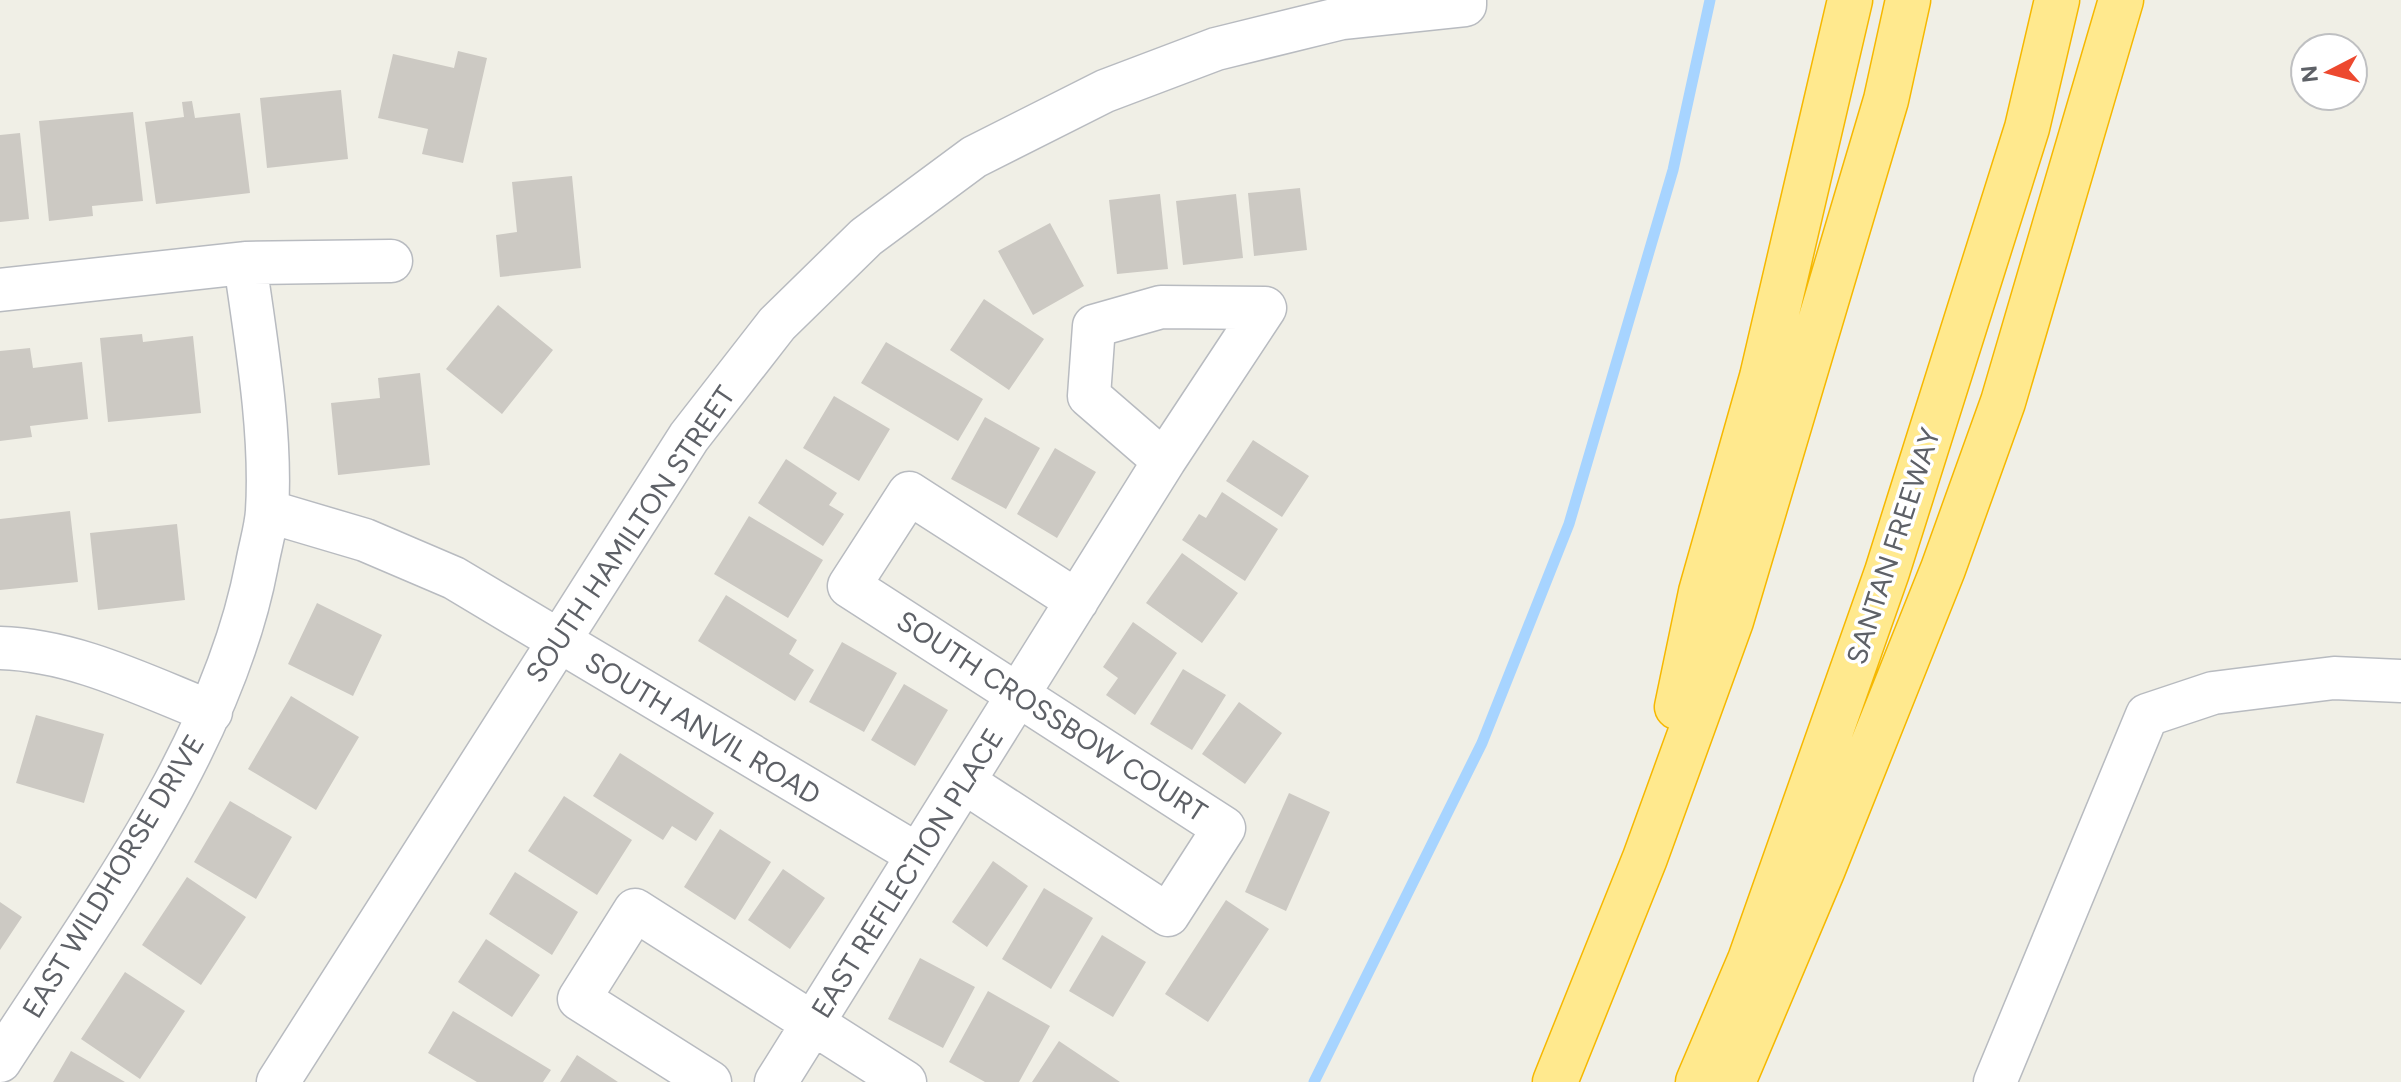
<svg xmlns="http://www.w3.org/2000/svg" width="2401" height="1082" font-family="Figtree,sans-serif">
	<rect width="100%" height="100%" fill="#f0efe6"/>
	<g fill="none" stroke-linecap="round" stroke-linejoin="round">
		<!-- stream -->
		<path stroke="#a7d4ff" stroke-width="11" d="M1314 1082 1482 743 1569 524 1673 170 1710 0"/>
	</g>
	<!-- building -->
	<path fill="#ccc9c3" d="M458 51 487 58 463 163 422 154 428 129 378 118 393 54 454 68Z
		M341 90 348 159 267 168 260 98Z
		M192 101 195 118 240 113 250 193 156 204 145 122 184 117 182 102Z
		M133 112 143 201 92 206 93 216 49 221 39 121Z
		M20 133 29 219 0 222V135Z
		M572 176 581 268 500 277 496 235 517 232 512 182Z
		M1300 188 1307 250 1254 256 1248 193Z
		M1160 194 1168 269 1117 274 1109 200Z
		M1236 194 1243 258 1183 265 1176 201Z
		M1050 223 1084 286 1033 315 998 251Z
		M984 299 1044 339 1009 390 950 350Z
		M498 305 553 350 502 414 446 369Z
		M142 334 143 342 193 336 201 413 108 422 100 338Z
		M886 342 983 399 958 441 861 383Z
		M30 348 33 368 82 362 88 419 30 426 32 437 0 441V351Z
		M420 373 430 465 338 475 331 403 380 398 378 378Z
		M834 396 890 429 859 481 803 448Z
		M985 417 1040 448 1006 509 951 479Z
		M1253 440 1309 476 1282 517 1226 481Z
		M1055 448 1096 472 1057 538 1017 514Z
		M786 459 837 493 829 505 844 514 823 546 758 503Z
		M1222 492 1278 529 1245 581 1182 540 1199 514 1206 518Z
		M70 511 78 582 0 590V519Z
		M749 516 823 560 788 618 714 574Z
		M177 524 185 600 98 610 90 533Z
		M1182 553 1238 593 1202 643 1146 603Z
		M726 595 797 640 789 654 814 670 795 701 698 641Z
		M317 603 382 635 353 696 288 664Z
		M1133 622 1177 653 1135 715 1106 695 1118 678 1103 667Z
		M842 642 897 673 864 732 809 702Z
		M1183 669 1226 695 1192 750 1150 724Z
		M904 684 948 710 915 766 871 740Z
		M291 696 359 737 316 810 248 769Z
		M1239 702 1282 733 1245 784 1202 754Z
		M36 715 104 734 84 803 16 783Z
		M620 753 714 813 696 841 672 826 663 840 593 796Z
		M1289 793 1330 812 1286 911 1245 892Z
		M564 796 632 840 597 895 528 851Z
		M230 801 292 837 256 899 194 862Z
		M720 829 771 862 735 920 684 887Z
		M993 861 1028 886 987 947 952 922Z
		M783 869 825 898 790 949 748 920Z
		M515 872 578 912 552 955 489 914Z
		M187 877 246 917 201 985 142 945Z
		M1044 888 1093 918 1051 989 1002 959Z
		M1226 900 1269 929 1208 1022 1165 994Z
		M0 902 22 917 0 950Z
		M1102 935 1146 962 1113 1017 1069 991Z
		M486 939 540 975 512 1017 458 982Z
		M920 958 975 987 943 1048 888 1019Z
		M125 972 185 1011 140 1079 81 1039Z
		M988 991 1050 1026 1019 1082H985L949 1062Z
		M453 1011 551 1070 543 1082H477L428 1053Z
		M1059 1041 1120 1082H1032Z
		M71 1051 125 1082H53Z
		M577 1055 618 1082H560Z"/>
	<g fill="none" stroke-linecap="round" stroke-linejoin="round">
		<defs>
			<path id="minor" d="M0 290 245 263 391 261
				M267 511 365 540 454 578 918 855
				M0 648C74 650 143 685 211 712
				M964 782 1168 915 1224 828 849 586 909 493 1077 601
				M0 1061C98 909 223 744 257 564 260 547 266 528 267 511 272 433 256 341 245 263
				M278 1082 689 437 777 324 866 237 974 157 1105 91 1216 49 1342 18 1465 5V0
				M710 1082 579 999 635 910 905 1082
				M776 1082 1164 461 1265 308 1161 307 1094 326 1089 396 1164 461
				M1995 1082 2147 715 2213 693 2334 678 2401 681"/>
			<path id="highway" d="M1677 707 1701 592 1762 377 1850 0
				M1555 1082 1645 858 1731 621 1886 100 1908 0
				M1698 1082 1750 960 1887 572 2027 128 2057 0
				M1733 1082 1823 869 1943 569 2003 402 2121 0"/>
		</defs>
		<!-- minor casing -->
		<use href="#minor" stroke="#b8bbc0" stroke-width="45"/>
		<!-- highway casing -->
		<use href="#highway" stroke="#f6b800" stroke-width="47"/>
		<!-- minor -->
		<use href="#minor" stroke="#fff" stroke-width="42"/>
		<!-- highway -->
		<use href="#highway" stroke="#ffe98e" stroke-width="44"/>
	</g>
	<g text-anchor="middle" stroke-width="7" stroke-linejoin="round" paint-order="stroke">
		<!-- street labels -->
		<g font-size="28" fill="#5e6167" stroke="#fff">
			<text transform="translate(630 534) rotate(-56)" y="10">SOUTH HAMILTON STREET</text>
			<text transform="translate(1893 546) rotate(-72)" y="10">SANTAN FREEWAY</text>
			<text transform="translate(1052 716) rotate(33)" y="10">SOUTH CROSSBOW COURT</text>
			<text transform="translate(703 728) rotate(31)" y="10">SOUTH ANVIL ROAD</text>
			<text transform="translate(907 873) rotate(-58)" y="10">EAST REFLECTION PLACE</text>
			<text transform="translate(113 876) rotate(-59)" y="10">EAST WILDHORSE DRIVE</text>
		</g>
	</g>
	<!-- north arrow -->
	<g transform="translate(2329 72) rotate(264)"><circle r="38" fill="#ffffff" stroke="#bfc0c2" stroke-width="2"/>
	<path d="M0-6L14 30L0 20L-14 30Z" fill="#ed492f"/>
	<text y="-12" font-size="22" font-weight="bold" text-anchor="middle" fill="#5e6167">N</text>
	</g>
</svg>
